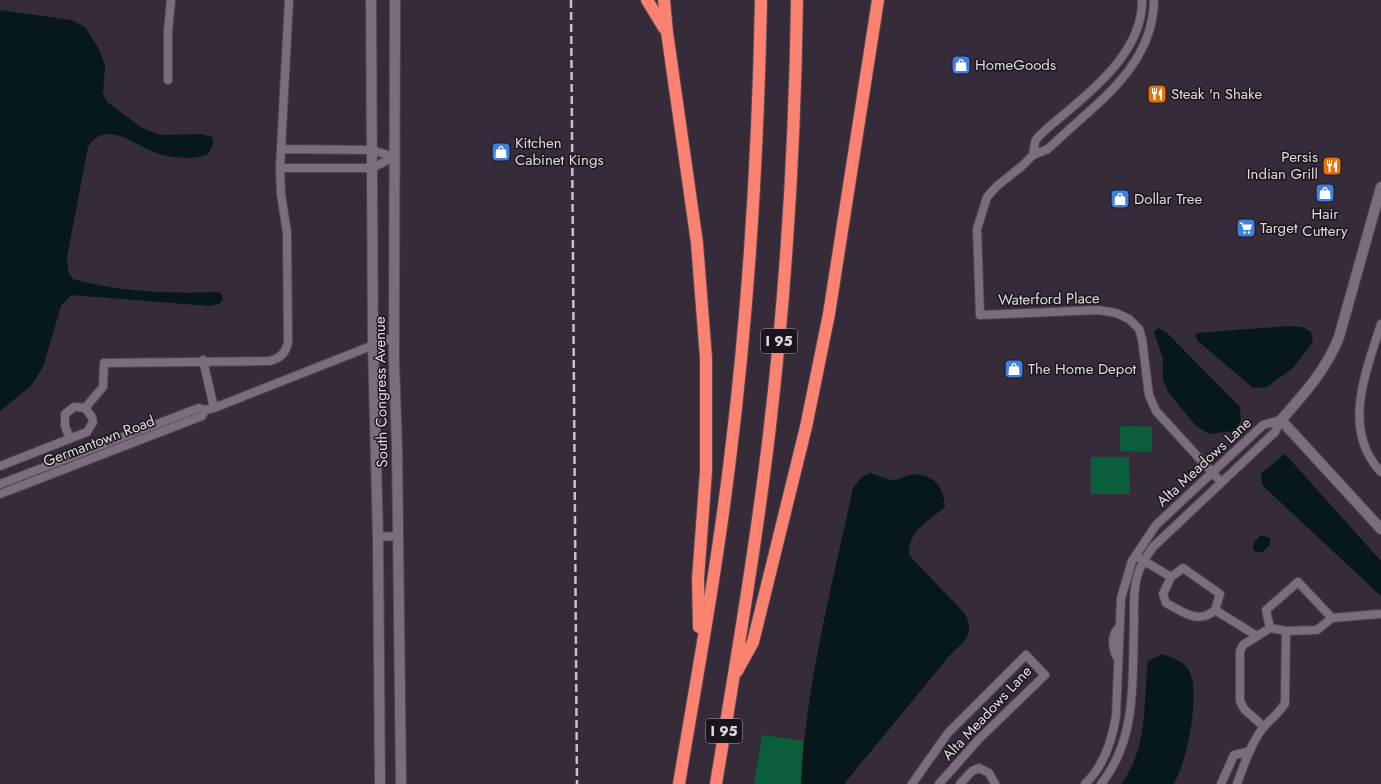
<svg xmlns="http://www.w3.org/2000/svg" width="1381" height="784" font-family="Jost,sans-serif">
	<rect width="100%" height="100%" fill="#362b38"/>
	<!-- green -->
	<path fill="#0a5e3c" d="M1120 426 1152 427V452L1120 451Z
		M1091 457H1129L1130 494H1091Z
		M762 735 803 741 801 784H754Z"/>
	<!-- water -->
	<path fill="#061819" d="M0 10 71 20 85 27 99 49 105 65 103 94 107 102 142 128 160 135 201 134 212 137C215 143 211 151 206 155 192 160 168 158 154 152 133 144 105 119 88 147L67 257 68 272 73 279C118 292 172 294 219 292L222 295 223 300 219 304 210 306 71 295 61 306 43 367 31 386 0 411Z
		M1289 326 1302 327 1311 332 1313 342 1293 368 1267 387 1253 388 1198 341 1195 335 1197 333Z
		M1158 328 1166 332 1240 407 1241 421 1233 431 1209 434 1196 426 1168 392 1163 379V359L1154 332Z
		M1285 454 1381 561V596L1262 485 1261 473Z
		M870 473C877 475 887 480 894 480 899 480 904 476 909 475 932 472 944 486 945 507 928 521 908 531 909 555L966 615C974 637 965 640 950 655L844 784H801C806 684 832 586 853 488L862 477Z
		M1261 535 1270 538V545L1262 552H1256L1253 549 1254 542Z
		M1162 654C1171 657 1183 661 1188 669 1202 688 1187 766 1173 784H1121C1149 747 1143 703 1148 661Z"/>
	<g fill="none" stroke-linecap="round" stroke-linejoin="round">
		<defs>
			<path id="street" d="M1154 0C1153 69 1093 105 1048 149L1033 155 1022 166 997 186 987 197 977 229 980 315 1098 310 1116 313 1129 319 1139 329 1142 339 1149 395 1156 411 1221 482
				M168 80V31L171 0
				M281 149 372 150 394 157
				M1033 155C1034 151 1034 144 1036 140 1040 133 1061 117 1068 111 1101 83 1143 47 1142 0
				M280 168H372L394 157
				M1381 324C1366 372 1341 430 1381 472
				M203 360 214 408
				M85 408 103 387 104 363 269 361C280 359 286 353 288 342L287 233 281 194 280 168 289 0
				M0 466 87 432 93 422 92 417 85 408 74 407 65 414V426L70 439
				M0 484 199 408 205 410 214 408 394 337
				M0 494 202 416 205 410
				M378 537 397 536
				M1141 559 1171 577
				M1215 610 1220 594 1183 568 1171 577 1163 594 1166 603C1184 612 1198 625 1215 610L1257 636
				M1332 618 1379 614
				M1116 656C1112 644 1111 635 1120 626
				M1264 727 1244 709 1240 701V651L1243 645 1270 628 1286 631 1317 630 1332 618 1298 582 1266 610 1270 628
				M912 784 948 733 1026 655 1045 675 979 739 939 784
				M960 784 972 771 979 768 989 773 995 784
				M1085 784C1104 766 1112 741 1116 716L1121 598 1132 561 1156 525 1263 425 1281 420
				M1101 784C1138 738 1132 678 1134 622 1134 606 1133 586 1139 571 1142 562 1148 554 1153 547L1275 432 1281 420
				M1221 784 1234 755 1250 751
				M1237 784C1244 765 1250 746 1262 729 1269 720 1279 714 1285 703L1286 631"/>
			<path id="secondary" d="M371 0 373 344 378 537 380 784
				M395 0 394 360 397 448 401 784
				M1381 187 1339 337C1326 370 1304 394 1281 420L1381 529"/>
			<path id="highway" d="M647 0 664 28
				M664 0 667 32 697 243 706 358V471L698 579 699 627
				M737 671 753 642 806 427 829 314 878 0
				M679 784C697 676 717 568 730 459 749 306 758 154 761 0
				M716 784C735 668 755 552 769 435 786 291 795 145 797 0"/>
		</defs>
		<!-- street casing -->
		<use href="#street" stroke="#504752" stroke-width="10"/>
		<!-- secondary casing -->
		<use href="#secondary" stroke="#504752" stroke-width="12"/>
		<!-- highway casing -->
		<use href="#highway" stroke="#504752" stroke-width="14"/>
		<!-- street -->
		<use href="#street" stroke="#7a6e7c" stroke-width="8"/>
		<!-- secondary -->
		<use href="#secondary" stroke="#7a6e7c" stroke-width="10"/>
		<!-- highway -->
		<use href="#highway" stroke="#fb8270" stroke-width="12"/>
		<!-- rail -->
		<path stroke="#c8c0ca" stroke-width="2.5" stroke-dasharray="8 4" stroke-linecap="butt" d="M571 0 577 784"/>
	</g>
	<!-- icons -->
	<defs>
		<symbol id="shop-square" viewBox="-11 -11 22 22"><rect x="-9" y="-9" width="18" height="18" rx="4" fill="#3f7fe0" stroke="#1a161b"/><path d="M-5-2.5h2.3a2.7 3.5 0 0 1 5.4 0H5L5.5 6h-11ZM-1.5-2.5h3a1.5 2.3 0 0 0-3 0Z" fill="#fff"/></symbol>
		<symbol id="restaurant-square" viewBox="-11 -11 22 22"><rect x="-9" y="-9" width="18" height="18" rx="4" fill="#e8710a" stroke="#1a161b"/><path d="M-5-6h1v4h1v-4h1v4h1v-4h1v5L-1.5 .5V6h-2V.5L-5-1ZM5-6V6H3V1.5H1.5Q1.5-4 5-6Z" fill="#fff"/></symbol>
		<symbol id="supermarket-square" viewBox="-11 -11 22 22"><rect x="-9" y="-9" width="18" height="18" rx="4" fill="#3f7fe0" stroke="#1a161b"/><path d="M-6-5.5h2.5l.6 2H6L4.5 2H-2.5L-4.4-4H-6ZM-1.5 3.2a1.3 1.3 0 1 0 .1 0ZM3 3.2a1.3 1.3 0 1 0 .1 0Z" fill="#fff"/></symbol>
	</defs>
	<g fill-rule="evenodd">
		<use href="#shop-square" x="950" y="54" width="22" height="22"/>
		<use href="#restaurant-square" x="1146" y="83" width="22" height="22"/>
		<use href="#shop-square" x="490" y="141" width="22" height="22"/>
		<use href="#restaurant-square" x="1321" y="155" width="22" height="22"/>
		<use href="#shop-square" x="1314" y="182" width="22" height="22"/>
		<use href="#shop-square" x="1109" y="188" width="22" height="22"/>
		<use href="#supermarket-square" x="1235" y="217" width="22" height="22"/>
		<use href="#shop-square" x="1003" y="358" width="22" height="22"/>
	</g>
	<g text-anchor="middle" stroke-width="3" stroke-linejoin="round" paint-order="stroke">
		<!-- shield labels -->
		<g fill="#1a161b" stroke="#a59ea6" stroke-width="1">
			<rect x="761" y="329" width="36" height="24" rx="3"/>
			<rect x="706" y="719" width="36" height="24" rx="3"/>
		</g>
		<g font-size="14" font-weight="bold" fill="#e0d9e2">
			<text x="779" y="346">I 95</text>
			<text x="724" y="736">I 95</text>
		</g>
		<!-- poi labels -->
		<g font-size="15" fill="#e0d9e2" stroke="#1a161b" text-anchor="start">
			<text x="975" y="70">HomeGoods</text>
			<text x="1171" y="99">Steak 'n Shake</text>
			<text x="515" y="148">Kitchen<tspan x="515" dy="17">Cabinet Kings</tspan></text>
			<text x="1318" y="162" text-anchor="end">Persis<tspan x="1318" dy="17">Indian Grill</tspan></text>
			<text x="1134" y="204">Dollar Tree</text>
			<text x="1325" y="219" text-anchor="middle">Hair<tspan x="1325" dy="17">Cuttery</tspan></text>
			<text x="1260" y="233">Target</text>
			<text x="1028" y="374">The Home Depot</text>
		</g>
		<!-- street labels -->
		<g font-size="15" fill="#e0d9e2" stroke="#1a161b">
			<text transform="translate(1049 299) rotate(-1)" y="5">Waterford Place</text>
			<text transform="translate(381 392) rotate(-91)" y="5">South Congress Avenue</text>
			<text transform="translate(99 441) rotate(-21)" y="5">Germantown Road</text>
			<text transform="translate(1204 462) rotate(-43)" y="5">Alta Meadows Lane</text>
			<text transform="translate(987 713) rotate(-47)" y="5">Alta Meadows Lane</text>
		</g>
	</g>
</svg>
